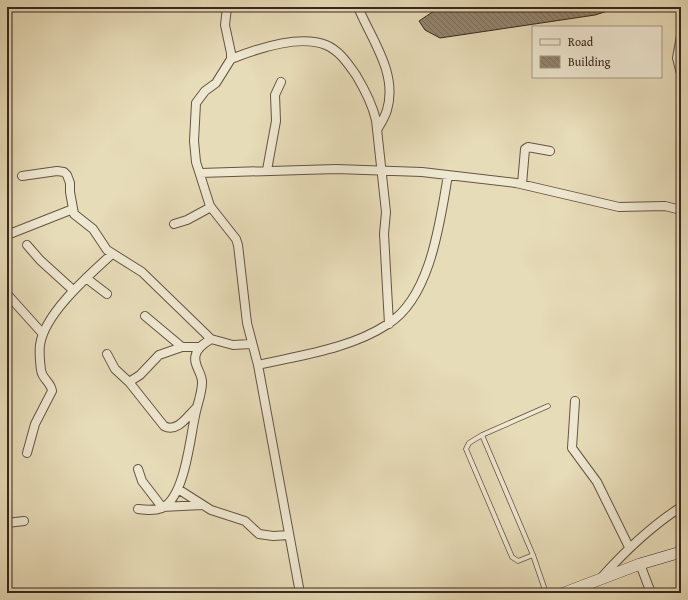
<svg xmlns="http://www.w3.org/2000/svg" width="688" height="600" font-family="'Gentium Book Plus',serif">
	<defs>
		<pattern id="building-back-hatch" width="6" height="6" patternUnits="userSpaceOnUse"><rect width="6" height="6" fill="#93856e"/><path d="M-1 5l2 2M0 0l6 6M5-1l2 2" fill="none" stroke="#796d5a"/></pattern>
	</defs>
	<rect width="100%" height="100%" fill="#e7dcb8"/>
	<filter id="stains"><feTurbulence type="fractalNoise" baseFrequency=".005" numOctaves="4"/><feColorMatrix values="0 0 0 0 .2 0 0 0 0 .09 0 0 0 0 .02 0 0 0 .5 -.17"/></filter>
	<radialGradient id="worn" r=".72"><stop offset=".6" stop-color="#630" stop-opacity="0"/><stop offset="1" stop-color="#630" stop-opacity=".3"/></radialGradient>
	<!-- building -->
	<path fill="url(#building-back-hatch)" stroke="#38261e" d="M440 7H620L595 15 440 38 425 30 419 21Z"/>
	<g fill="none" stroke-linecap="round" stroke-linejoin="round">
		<defs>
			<path id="service" d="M482 435 469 443 466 449 512 557 518 561 533 555
				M546 593 533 555 482 435 548 406"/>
			<path id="minor" d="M227 7 225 25 231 53V59L216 83 205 91 196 103 194 141 196 162 210 206 236 239 238 245 247 323 258 365 300 593
				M358 7C371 39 398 73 387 110 385 117 381 123 377 130
				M681 36 677 58 681 74
				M231 59C256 49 299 34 326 45 340 51 348 64 356 75 365 90 372 103 376 120L386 212 384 234 389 324
				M267 170 276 121 275 95 281 82
				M200 173 336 169 422 172 516 183 619 207 665 206 681 210
				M22 176 57 171 64 172 67 175 70 183V192L74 214 93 229 107 250 142 272 211 339 233 345 251 344
				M522 184 525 149 528 147 550 151
				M174 224 187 220 211 207
				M7 235 73 209
				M27 245 40 260 73 290
				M86 278 107 294
				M7 294 43 334
				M145 316 182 347H200
				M107 354 115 369 129 382 164 426C177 433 187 417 196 408
				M258 365C301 355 350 349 388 324 431 297 440 221 448 175
				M129 382 140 375 159 355 182 347
				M575 401 572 448 597 482 629 547
				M27 453 35 424 52 391C51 382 42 379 41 370 40 362 39 353 40 345 44 314 89 275 112 254
				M138 469 142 481 162 507 202 505
				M178 489 211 510 245 521 259 534 273 536 289 535
				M138 509C146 510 154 511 162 508 185 497 190 438 195 416 197 405 202 393 202 383 203 373 192 365 196 354 198 347 205 343 211 339
				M7 523 24 521
				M640 564 651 593
				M601 578C625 551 650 527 681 507"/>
			<path id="secondary" d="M564 593 640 564 681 552"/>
		</defs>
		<!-- service casing -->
		<use href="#service" stroke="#645444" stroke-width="5.5"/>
		<!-- minor casing -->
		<use href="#minor" stroke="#645444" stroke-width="10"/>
		<!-- secondary casing -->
		<use href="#secondary" stroke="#38261e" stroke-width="12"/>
		<!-- service -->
		<use href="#service" stroke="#efe8d1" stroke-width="4"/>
		<!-- minor -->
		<use href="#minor" stroke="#efe8d1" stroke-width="8"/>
		<!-- secondary -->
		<use href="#secondary" stroke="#efe8d1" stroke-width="11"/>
	</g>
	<!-- margin -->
	<rect width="688" height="600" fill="none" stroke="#e7dcb8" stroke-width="24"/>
	<rect x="8" y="8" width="672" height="584" fill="none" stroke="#38261e" stroke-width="2"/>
	<rect x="12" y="12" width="664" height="576" fill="none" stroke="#38261e"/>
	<!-- legend -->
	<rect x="532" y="26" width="130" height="52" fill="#efe8d1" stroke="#a69a89"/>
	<rect x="540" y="39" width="20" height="6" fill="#efe8d1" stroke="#a69a89"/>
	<text x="568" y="46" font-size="12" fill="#38261e">Road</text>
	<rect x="540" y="56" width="20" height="12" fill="url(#building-back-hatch)" stroke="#a69a89"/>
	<text x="568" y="66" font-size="12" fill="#38261e">Building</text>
	<rect width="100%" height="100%" filter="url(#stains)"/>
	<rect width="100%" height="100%" fill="url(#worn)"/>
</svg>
